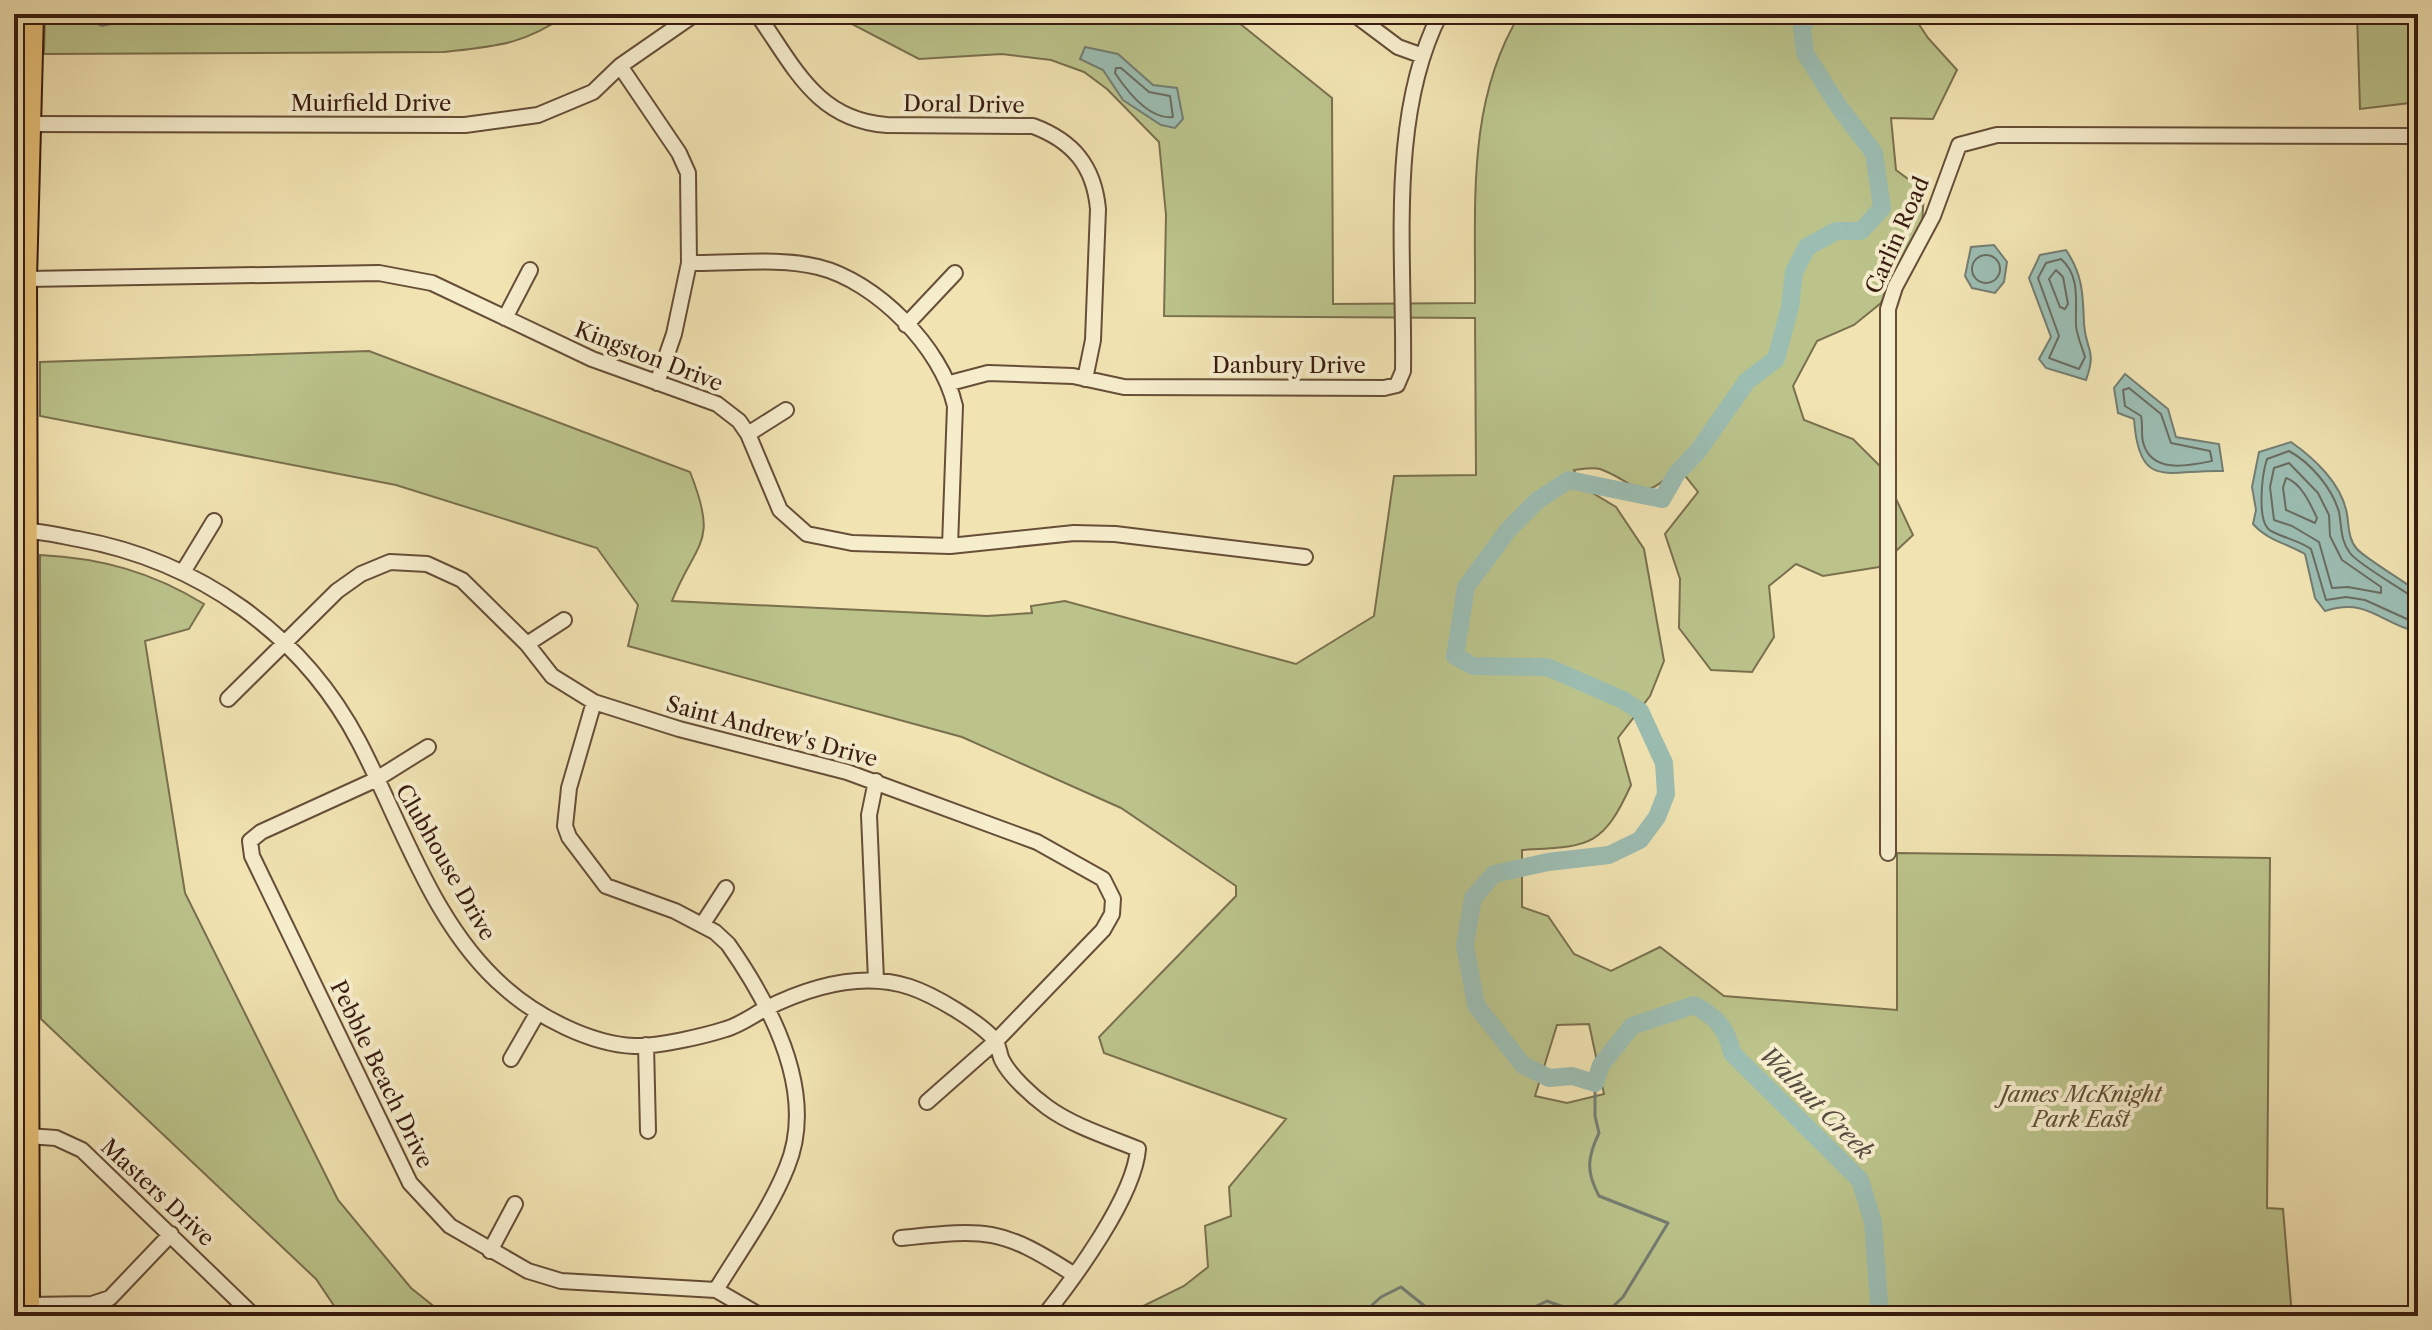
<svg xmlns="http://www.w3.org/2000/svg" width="2432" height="1330" font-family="'Libre Caslon Text',serif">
	<rect width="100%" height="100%" fill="#f1e3b2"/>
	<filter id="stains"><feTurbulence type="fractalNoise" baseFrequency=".0025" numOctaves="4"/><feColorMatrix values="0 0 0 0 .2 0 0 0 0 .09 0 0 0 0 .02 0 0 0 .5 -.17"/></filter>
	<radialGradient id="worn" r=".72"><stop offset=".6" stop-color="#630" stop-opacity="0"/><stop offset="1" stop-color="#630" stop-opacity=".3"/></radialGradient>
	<!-- green -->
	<path fill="#bbc38b" stroke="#7a704e" stroke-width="2" fill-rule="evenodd" d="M45 14H568C523 45 497 46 444 52L44 54Z
		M841 14H1228L1332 98 1333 304 1475 303C1476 205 1466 102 1520 14H1912L1928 38 1957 70 1933 119 1891 118 1896 170 1924 191 1922 226 1881 303 1854 325 1817 341 1793 386 1804 420 1853 439 1881 467 1913 535 1879 567 1823 576 1796 564 1769 586 1774 637 1752 672 1711 670 1679 628 1680 579 1665 534 1698 492 1678 467C1639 508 1639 483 1600 469 1593 467 1582 469 1574 470L1581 486 1616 507 1644 549 1664 661 1650 696 1618 738 1631 785C1602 849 1588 846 1522 850V907L1548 916 1574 954 1611 971 1660 947 1724 996 1897 1010V853L2270 858 2267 1208 2283 1209 2292 1316H1123L1184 1286 1208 1267 1205 1226 1231 1216 1229 1187 1286 1119 1104 1053 1099 1037 1236 896V886L1121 808 962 737 628 646 638 605 597 548 396 485 40 416V362L369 351 690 472C719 545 697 539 672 601L987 616 1032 613 1031 606 1065 601 1296 664 1374 616 1394 476 1476 475 1475 318 1164 316 1166 215 1159 142 1107 89 1084 72 1051 60 1002 54 919 59 846 21ZM1589 1024 1604 1094 1567 1103 1535 1096 1557 1025Z
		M2357 14H2418V102L2360 109Z
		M40 555C101 558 152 572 204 604L189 629 145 641 185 893 338 1200 411 1288 446 1316H341L316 1279 41 1019Z"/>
	<!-- water -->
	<path fill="#9cbdb2" stroke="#747d71" stroke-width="2" d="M88 14H158L102 26 90 21Z
		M1085 47 1118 54 1153 85 1177 88 1183 119 1175 128 1161 125 1123 100 1103 70 1080 59Z
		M1994 245 2007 262 2004 282 1995 293 1972 288 1965 276 1971 247Z
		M2066 250C2083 275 2083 295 2084 324 2086 352 2097 349 2086 380L2046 368 2039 359 2051 337 2029 278 2040 255Z
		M2125 374 2168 409 2176 437 2219 444 2223 471C2168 469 2139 492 2134 419L2118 413 2114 388Z
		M2291 442C2314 458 2342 484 2347 514 2349 526 2348 539 2357 549 2365 558 2405 582 2418 592V632C2380 624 2369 597 2325 611L2315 598 2305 554C2286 543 2267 540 2253 524L2256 510 2252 487 2259 452Z"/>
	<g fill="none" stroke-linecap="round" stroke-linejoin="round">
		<!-- shore -->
		<path stroke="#6a6c61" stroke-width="2" d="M1116 68H1121L1149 92 1170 96 1173 117C1149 120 1127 91 1115 73Z
			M1972 269a14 14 0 1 1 28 0a14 14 0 1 1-28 0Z
			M2061 259C2081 276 2075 303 2076 326 2077 336 2082 347 2085 357L2079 369 2049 358 2059 336 2038 278 2046 263Z
			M2056 270 2063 277 2068 304 2065 309 2060 307 2049 279Z
			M2129 388 2161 414 2171 443 2210 451 2212 461C2188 466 2151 474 2143 442 2141 434 2143 424 2141 416L2125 406 2123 390Z
			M2289 463 2318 493 2329 515 2330 536 2342 560 2381 587V593L2348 587 2332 588 2319 542 2292 526 2274 520 2270 487 2274 468Z
			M2286 478C2301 483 2310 503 2317 518L2315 523 2286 510 2283 488Z
			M2418 598 2411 596C2397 586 2358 564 2350 553 2340 540 2342 527 2339 512 2332 488 2311 463 2289 451L2267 459C2262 474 2256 523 2271 531 2284 538 2298 540 2311 549L2326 600 2346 597 2365 600 2418 624"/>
		<!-- stream -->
		<path stroke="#747d71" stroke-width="3" d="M1360 1316 1381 1297 1401 1287 1437 1316
			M1516 1316 1547 1301 1583 1314 1604 1315 1623 1297 1668 1223 1599 1196C1586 1172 1587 1158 1599 1133L1595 1116V1083"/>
		<!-- river -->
		<path stroke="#9cbdb2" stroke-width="18" d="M1811 14 1802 27 1805 53 1839 107 1874 153 1882 208 1861 231H1836L1807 247 1794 272 1790 307 1776 359 1747 381 1698 451 1677 473 1662 499 1569 480 1538 500 1508 530 1466 587 1455 656 1473 666 1547 667 1623 700 1640 711 1664 763 1666 794 1657 817 1640 840 1609 855 1548 862 1494 874 1473 898 1465 945 1476 1005 1523 1065 1549 1078 1572 1076 1595 1083 1601 1065 1632 1026 1694 1005C1716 1017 1727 1028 1732 1053L1860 1180 1873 1222 1880 1316"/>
		<defs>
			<path id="minor" d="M757 14C794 66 816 120 887 125L1033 126C1073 141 1094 166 1098 209L1093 340 1085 379
				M1354 14 1398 47 1423 56
				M620 66 679 153 688 173 689 263 674 334 657 383
				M14 124 465 125 538 115 593 92 620 66 695 14
				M689 263C730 264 778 257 818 267 876 281 942 348 955 406L950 546
				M14 285 27 279 379 273 432 283 592 359 717 404 739 421 748 434 780 510 807 534 852 543 950 546 1074 533 1115 534 1305 557
				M505 318 530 270
				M906 325 955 273
				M950 383 988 373 1073 376 1124 387 1384 388 1397 385 1403 371C1405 258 1387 118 1440 14
				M748 434 786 410
				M14 530C36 530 57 535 78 539 198 561 302 633 359 742 402 824 433 926 505 988 538 1017 590 1044 634 1046 657 1047 704 1036 726 1029 740 1025 752 1016 765 1009 809 987 861 971 910 987 934 995 978 1021 995 1040 999 1045 999 1054 1002 1060 1010 1076 1032 1096 1047 1107 1073 1126 1108 1137 1138 1149 1134 1197 1075 1277 1044 1316
				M183 572 214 521
				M527 644 564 620
				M228 699 337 591 361 574 390 562 427 564 462 580 527 644 552 676 594 702 679 729 847 772 1037 842 1103 879 1113 899 1112 914 1103 930 996 1041 927 1102
				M594 702 569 788 565 826 569 837 606 886 675 911 715 932 728 944C770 1004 818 1092 787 1167 770 1210 740 1250 716 1290
				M428 747 375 780 261 832 250 841 252 856 410 1183 450 1226 528 1271 561 1281 716 1290 761 1316
				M876 781 869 815 876 980
				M1888 853V309L1895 287 1933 216 1959 145 1997 135 2418 136
				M702 925 726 888
				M646 1045 648 1131
				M511 1059 538 1012
				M14 1135 56 1138 82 1150 254 1316
				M901 1238C986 1229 1000 1227 1073 1274
				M490 1251 515 1204
				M30 1305 92 1304 110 1298 171 1234"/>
			<path id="major" d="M14 73 16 14
				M14 680V781
				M30 1316 27 279 34 14"/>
		</defs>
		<!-- minor casing -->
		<use href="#minor" stroke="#664e38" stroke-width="18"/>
		<!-- major casing -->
		<use href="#major" stroke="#381c10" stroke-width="22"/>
		<!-- minor -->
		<use href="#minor" stroke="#f6edcd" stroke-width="14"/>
		<!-- major -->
		<use href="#major" stroke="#e8c279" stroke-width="18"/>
	</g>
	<g text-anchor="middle" stroke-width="8" stroke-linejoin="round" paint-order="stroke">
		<!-- street labels -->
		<g font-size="22" fill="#381c10" stroke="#f6edcd">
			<text x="371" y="111">Muirfield Drive</text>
			<text transform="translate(964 104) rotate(1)" y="8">Doral Drive</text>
			<text transform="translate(1897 235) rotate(-66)" y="8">Carlin Road</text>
			<text transform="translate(649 356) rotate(21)" y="8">Kingston Drive</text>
			<text x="1289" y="373">Danbury Drive</text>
			<text transform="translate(772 731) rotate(15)" y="8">Saint Andrew's Drive</text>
			<text transform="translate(446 862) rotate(60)" y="8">Clubhouse Drive</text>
			<text transform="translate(382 1074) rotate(64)" y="8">Pebble Beach Drive</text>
			<text transform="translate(158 1192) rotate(43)" y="8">Masters Drive</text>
		</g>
		<!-- park labels -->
		<g font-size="22" font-style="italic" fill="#5f4e35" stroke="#f6edcd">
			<text x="2081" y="1102">James McKnight<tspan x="2081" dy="25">Park East</tspan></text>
		</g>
		<!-- water labels -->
		<g font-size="24" font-style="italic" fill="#564c41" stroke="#f6edcd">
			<text transform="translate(1816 1103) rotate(45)" y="8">Walnut Creek</text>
		</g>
	</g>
	<!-- margin -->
	<rect width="2432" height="1330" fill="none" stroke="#f1e3b2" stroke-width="48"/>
	<rect x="16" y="16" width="2400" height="1298" fill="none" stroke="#381c10" stroke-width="4"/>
	<rect x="24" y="24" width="2384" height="1282" fill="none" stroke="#381c10" stroke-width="2"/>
	<rect width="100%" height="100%" filter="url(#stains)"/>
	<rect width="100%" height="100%" fill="url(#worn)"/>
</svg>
